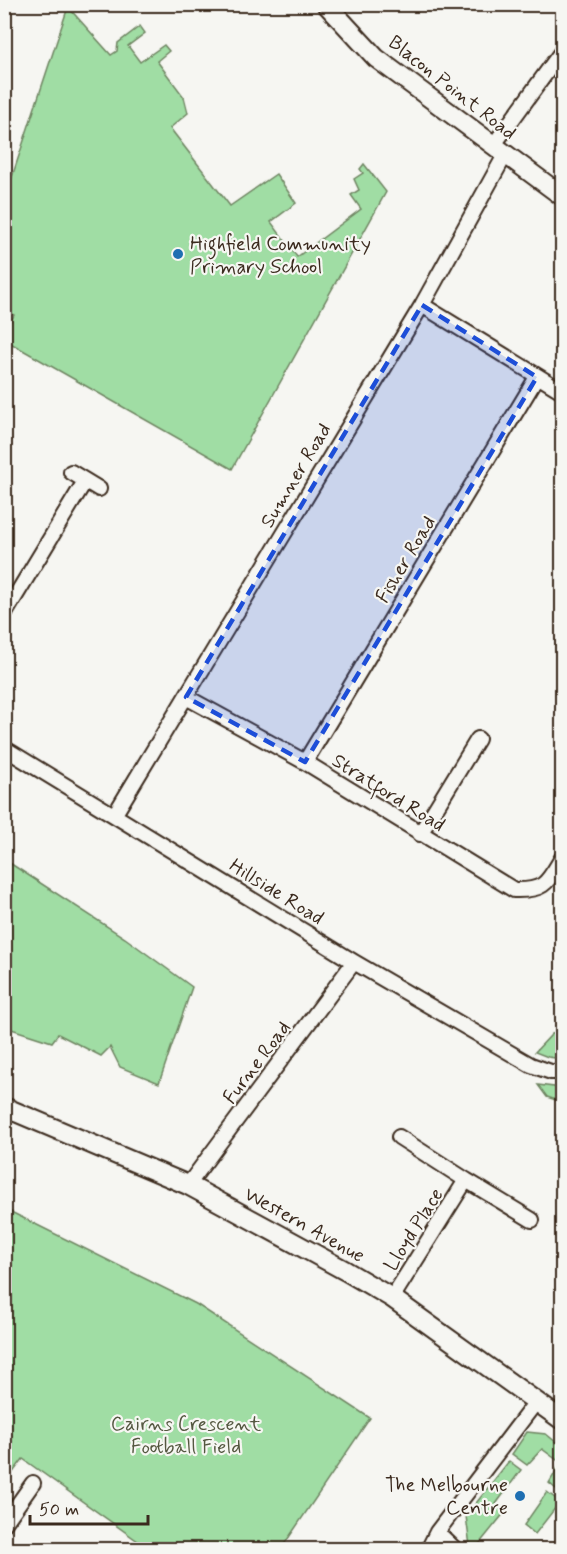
<svg xmlns="http://www.w3.org/2000/svg" width="567" height="1554" font-family="Mynerve,sans-serif">
	<rect width="100%" height="100%" fill="#f6f6f2"/>
	<filter id="ink" filterUnits="userSpaceOnUse"><feTurbulence type="fractalNoise" baseFrequency=".0167" numOctaves="2"/><feDisplacementMap in="SourceGraphic" scale="12" xChannelSelector="R" yChannelSelector="G"/><feConvolveMatrix kernelMatrix="1 2 1 2 8 2 1 2 1" color-interpolation-filters="sRGB"/></filter>
	<g filter="url(#ink)">
		<!-- green -->
		<path fill="#a0dda4" stroke="#6e8461" stroke-width="1.5" d="M68 7 111 55 117 51 118 43 140 26 145 33 128 46 140 62 164 45 169 51 157 61 184 97 188 113 170 128 230 206 276 174 296 203 271 222 297 257 361 209 351 195 359 190 354 179 363 173 360 169 364 164 386 192 232 469 5 340V332L14 315 5 311V198Z
			M5 860 125 938 192 987 159 1083 120 1067 110 1047 101 1056 58 1034 52 1042 5 1027Z
			M562 1030V1059L548 1057 535 1052 552 1034Z
			M538 1085 562 1088V1102L547 1097Z
			M5 1209 196 1304 370 1418 281 1549H149L23 1459 5 1483Z
			M527 1432 546 1434 562 1447V1494L549 1483 561 1463 542 1449 527 1465 512 1454Z
			M509 1461 521 1470 496 1504 505 1512 475 1549 470 1546 466 1516Z
			M547 1492 560 1502 535 1534 524 1525Z"/>
		<g fill="none" stroke-linecap="round" stroke-linejoin="round">
			<defs>
				<path id="street" d="M493 146 562 51
					M422 305 562 391
					M71 472 99 489
					M4 615 85 481
					M186 697 305 762 514 890C545 891 547 883 562 858
					M4 748 354 962 531 1065 551 1072H562
					M305 762 537 377
					M115 814 422 305 505 155
					M420 834 478 739
					M399 1137 466 1180
					M188 1185 354 962
					M392 1298 466 1180 532 1220
					M4 1524 33 1483
					M437 1532 456 1550
					M428 1550 437 1532 536 1402"/>
				<path id="secondary" d="M326 4 376 58 562 196
					M4 1107 188 1185 346 1271 392 1298 562 1420"/>
			</defs>
			<!-- street casing -->
			<use href="#street" stroke="#3b2a1e" stroke-width="18"/>
			<!-- secondary casing -->
			<use href="#secondary" stroke="#3b2a1e" stroke-width="22"/>
			<!-- street -->
			<use href="#street" stroke="#f6f6f2" stroke-width="14"/>
			<!-- secondary -->
			<use href="#secondary" stroke="#f6f6f2" stroke-width="18"/>
		</g>
	</g>
	<!-- marked area -->
	<path fill="#1d4ed8" fill-opacity="0.2" stroke="#1d4ed8" stroke-width="4.5" stroke-dasharray="12 8" stroke-linejoin="round" d="M422 305 537 377 305 762 186 697Z"/>
	<!-- markers -->
	<g fill="#1f6fb2" stroke="#f6f6f2" stroke-width="2">
		<circle cx="178" cy="254" r="6"/>
		<circle cx="520" cy="1496" r="6"/>
	</g>
	<g text-anchor="middle" stroke-width="4.5" stroke-linejoin="round" paint-order="stroke">
		<!-- street labels -->
		<g font-size="20" fill="#3b2a1e" stroke="#f6f6f2">
			<text transform="translate(453 87) rotate(38)" y="7">Blacon Point Road</text>
			<text transform="translate(295 475) rotate(-59)" y="7">Sumner Road</text>
			<text transform="translate(405 559) rotate(-59)" y="7">Fisher Road</text>
			<text transform="translate(389 792) rotate(32)" y="7">Stratford Road</text>
			<text transform="translate(277 891) rotate(32)" y="7">Hillside Road</text>
			<text transform="translate(256 1062) rotate(-53)" y="7">Furne Road</text>
			<text transform="translate(305 1224) rotate(29)" y="7">Western Avenue</text>
			<text transform="translate(413 1229) rotate(-58)" y="7">Lloyd Place</text>
		</g>
		<!-- poi labels -->
		<g font-size="20" fill="#3b2a1e" stroke="#f6f6f2" text-anchor="start">
			<text x="190" y="250">Highfield Community<tspan x="190" dy="23">Primary School</tspan></text>
			<text x="508" y="1491" text-anchor="end">The Melbourne<tspan x="508" dy="23">Centre</tspan></text>
		</g>
		<!-- park labels -->
		<g font-size="20" fill="#545740" stroke="#f6f6f2">
			<text x="186" y="1430">Cairns Crescent<tspan x="186" dy="23">Football Field</tspan></text>
		</g>
	</g>
	<!-- margin -->
	<rect width="567" height="1554" fill="none" stroke="#f6f6f2" stroke-width="24"/>
	<rect x="12" y="12" width="543" height="1530" fill="none" stroke="#3b2a1e" stroke-width="2" filter="url(#ink)"/>
	<!-- scale -->
	<path d="M30 1515v9h118v-9" fill="none" stroke="#3b2a1e" stroke-width="3"/>
	<text x="39" y="1515" font-size="18" fill="#3b2a1e" stroke="#f6f6f2" stroke-width="4.5" paint-order="stroke">50 m</text>
</svg>
